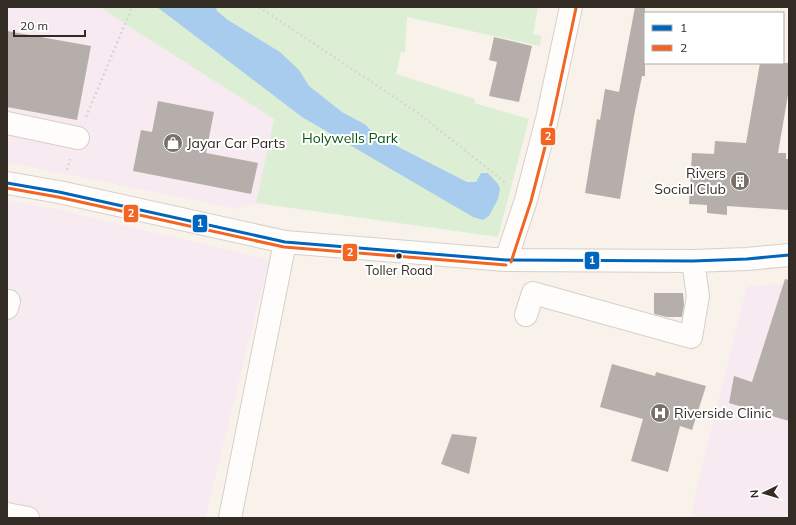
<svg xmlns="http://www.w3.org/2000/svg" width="796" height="525" font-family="Mulish,sans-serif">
	<rect width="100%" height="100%" fill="#f8f2eb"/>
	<!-- industrial -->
	<path fill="#f7eaf0" d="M7 7H100L133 29 274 119 256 203 237 209 7 162Z
		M7 200 59 210 269 260 205 518H7Z
		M789 284V518H692L694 499 747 286Z"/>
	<!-- green -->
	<path fill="#dcefd5" d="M100 7H538L533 34 541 36 540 46 407 17 405 52H401L396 74 475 99 474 103 529 119 498 237 256 203 274 119 133 29Z"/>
	<!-- water -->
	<path fill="#a8ccee" d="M157 7H216L217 11 228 20 280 52 299 70 309 86 342 112 366 125 375 135 467 182H476L481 173H488L498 184 500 189 498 199 489 216 483 220 473 217 302 117Z"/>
	<!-- building -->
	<path fill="#b6aeaa" d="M635 7H645V76H642L634 116 620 199 585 193 597 119 600 120 605 89 619 92Z
		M7 31 91 46 77 120 7 107Z
		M494 37 532 46 519 102 489 96 497 62 489 60Z
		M760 63H789V89L778 153H786V159H789V210L727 206V215L707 213V205L689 204 692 153 714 154 715 141 746 143Z
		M158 101 214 112 206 153 258 163 251 194 133 171 141 130 152 132Z
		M785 279 789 280V421L729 403 734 376 752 382Z
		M654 293H683L684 305 682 317H667L654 314Z
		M612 364 655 376 656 372 706 386 692 430 680 426 668 472 631 461 643 419 600 407Z
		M452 434 477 437 469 474 441 464Z"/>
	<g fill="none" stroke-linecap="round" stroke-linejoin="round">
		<defs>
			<path id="minor" d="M7 123 78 138
				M7 183 59 192 285 242 506 260 693 261 747 259 789 255
				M506 260 526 200 547 119 571 7
				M7 308 9 301
				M526 315 533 293 691 337 698 296 693 261
				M230 518 285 242"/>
			<path id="major" d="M7 514 28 518"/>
		</defs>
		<!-- minor casing -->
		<use href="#minor" stroke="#d6d0c8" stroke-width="24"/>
		<!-- major casing -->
		<use href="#major" stroke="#d6d0c8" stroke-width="24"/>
		<!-- path -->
		<path stroke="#d8d6d4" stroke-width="2.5" stroke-dasharray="2 3" stroke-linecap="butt" d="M259 7 418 113 507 184
			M86 117 132 7
			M67 170 70 159"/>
		<!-- minor -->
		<use href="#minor" stroke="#fefdfc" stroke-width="22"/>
		<!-- major -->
		<use href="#major" stroke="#fefdfc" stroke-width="22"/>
		<defs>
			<path id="bus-1" d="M7 183 59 192 285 242 506 260 693 261 747 259 789 255"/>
			<path id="bus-2" d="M7 188 58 197 284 247 506 265
				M511 262 531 201 552 120 576 8"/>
		</defs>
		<!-- bus-1 casing -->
		<use href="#bus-1" stroke="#fff" stroke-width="6"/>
		<!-- bus-2 casing -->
		<use href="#bus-2" stroke="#fff" stroke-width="6"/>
		<!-- bus-1 -->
		<use href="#bus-1" stroke="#0065bd" stroke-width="3"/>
		<!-- bus-2 -->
		<use href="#bus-2" stroke="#f26522" stroke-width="3"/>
	</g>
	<!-- icons -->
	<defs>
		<symbol id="shop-disc" viewBox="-11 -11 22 22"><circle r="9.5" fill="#78716a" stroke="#fff"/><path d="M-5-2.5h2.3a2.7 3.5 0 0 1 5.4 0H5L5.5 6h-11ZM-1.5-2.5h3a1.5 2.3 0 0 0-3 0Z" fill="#fff"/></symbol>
		<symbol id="building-disc" viewBox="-11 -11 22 22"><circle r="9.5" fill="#78716a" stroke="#fff"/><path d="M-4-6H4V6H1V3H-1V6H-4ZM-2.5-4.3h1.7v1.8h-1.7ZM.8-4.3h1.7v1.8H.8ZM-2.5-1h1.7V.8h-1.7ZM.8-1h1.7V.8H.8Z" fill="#fff"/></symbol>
		<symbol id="hospital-disc" viewBox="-11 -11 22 22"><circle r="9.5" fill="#78716a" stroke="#fff"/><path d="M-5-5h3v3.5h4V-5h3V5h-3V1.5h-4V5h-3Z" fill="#fff"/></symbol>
	</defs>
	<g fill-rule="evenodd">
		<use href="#shop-disc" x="162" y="132" width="22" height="22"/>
		<use href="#building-disc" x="729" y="170" width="22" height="22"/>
		<use href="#hospital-disc" x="649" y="402" width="22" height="22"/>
	</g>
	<!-- markers -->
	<circle fill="#332c24" stroke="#fff" stroke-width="1.5" cx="399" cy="256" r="3.5"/>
	<g text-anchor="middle" stroke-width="4" stroke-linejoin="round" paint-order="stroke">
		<!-- bus labels -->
		<g font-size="13" fill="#332c24" stroke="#fff">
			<text x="399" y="275">Toller Road</text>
		</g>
		<!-- park labels -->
		<g font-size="14" fill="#075610" stroke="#fff">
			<text x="350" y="143">Holywells Park</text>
		</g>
		<!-- poi labels -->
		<g font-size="14" fill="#332c24" stroke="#fff" text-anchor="start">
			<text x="187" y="148">Jayar Car Parts</text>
			<text x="726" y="178" text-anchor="end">Rivers<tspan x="726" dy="16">Social Club</tspan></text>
			<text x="674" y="418">Riverside Clinic</text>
		</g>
	</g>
	<g stroke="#fff" stroke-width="1.5">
		<rect x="540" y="127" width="16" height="19" rx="4" fill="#f26522"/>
		<rect x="123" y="204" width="16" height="19" rx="4" fill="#f26522"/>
		<rect x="192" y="214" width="16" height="19" rx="4" fill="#0065bd"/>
		<rect x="342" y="243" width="16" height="19" rx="4" fill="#f26522"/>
		<rect x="584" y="251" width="16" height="19" rx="4" fill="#0065bd"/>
	</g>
	<g font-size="11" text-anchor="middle" font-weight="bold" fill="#fff">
		<text x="548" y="140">2</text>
		<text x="131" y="217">2</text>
		<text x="200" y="227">1</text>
		<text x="350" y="256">2</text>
		<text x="592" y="264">1</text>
	</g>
	<!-- border -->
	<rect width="796" height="525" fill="none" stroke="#332c24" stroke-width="16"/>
	<!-- legend -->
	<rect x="644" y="12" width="140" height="52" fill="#ffffff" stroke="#adaba7"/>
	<rect x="652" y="25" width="20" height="6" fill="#0065bd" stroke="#adaba7"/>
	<text x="680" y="32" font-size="12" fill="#332c24">1</text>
	<rect x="652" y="45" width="20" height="6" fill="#f26522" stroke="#adaba7"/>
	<text x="680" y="52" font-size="12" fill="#332c24">2</text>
	<!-- north arrow -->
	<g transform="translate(764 493) rotate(265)" stroke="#ffffff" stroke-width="3" paint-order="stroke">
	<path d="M0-3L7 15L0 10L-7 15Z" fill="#332c24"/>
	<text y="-6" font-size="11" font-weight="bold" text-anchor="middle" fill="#332c24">N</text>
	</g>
	<!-- scale -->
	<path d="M14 30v6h71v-6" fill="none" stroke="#332c24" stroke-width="2"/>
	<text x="20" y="30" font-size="12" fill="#332c24" stroke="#ffffff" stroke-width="3" paint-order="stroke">20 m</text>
</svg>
